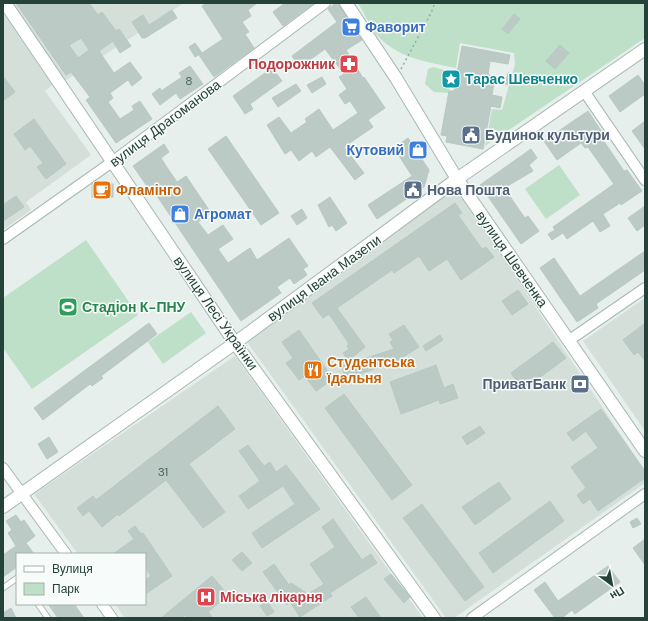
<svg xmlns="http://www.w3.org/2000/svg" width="648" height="621" viewBox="0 0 648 621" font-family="'DM Sans',sans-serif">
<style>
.built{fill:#d4dfda}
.green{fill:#bfe0c8}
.building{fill:#bbcac4;stroke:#b8c9c2;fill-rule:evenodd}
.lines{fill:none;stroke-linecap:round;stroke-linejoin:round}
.service-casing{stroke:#a8b8b2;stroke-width:7}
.minor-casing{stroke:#a8b8b2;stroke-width:12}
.tertiary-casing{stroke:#a8b8b2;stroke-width:14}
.path{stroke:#86b3a5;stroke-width:1.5;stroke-dasharray:2 3;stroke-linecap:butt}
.service{stroke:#fff;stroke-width:5}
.minor{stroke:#fff;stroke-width:10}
.tertiary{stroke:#fff;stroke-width:12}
.labels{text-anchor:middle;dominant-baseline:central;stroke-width:3;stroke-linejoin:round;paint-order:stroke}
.number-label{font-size:12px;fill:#4a645c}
.shop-label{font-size:14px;font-weight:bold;fill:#366cbe;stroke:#f7fbf9;text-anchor:start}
.health-label{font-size:14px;font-weight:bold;fill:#be3a42;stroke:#f7fbf9;text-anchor:end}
.culture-label{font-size:14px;font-weight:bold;fill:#0d838f;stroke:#f7fbf9;text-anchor:start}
.street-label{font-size:14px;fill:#24423a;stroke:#f7fbf9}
.service-label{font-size:14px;font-weight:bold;fill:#4e5e75;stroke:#f7fbf9;text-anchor:start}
.food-label{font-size:14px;font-weight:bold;fill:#c56008;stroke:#f7fbf9;text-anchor:start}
.leisure-label{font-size:14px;font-weight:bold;fill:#27864d;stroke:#f7fbf9;text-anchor:start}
</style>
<rect width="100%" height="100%" fill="#e6efeb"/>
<!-- built -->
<g class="built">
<path d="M9,3H184L63,82Z"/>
<path d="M3,13L52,85L45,91L91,155L26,202L31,210L3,230Z"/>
<path d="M456,188L645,471V483L454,618H446L247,342Z"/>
<path d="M645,298V431L583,341Z"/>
<path d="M235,356L423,618H125L115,604H145V554H78L34,494Z"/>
</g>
<!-- green -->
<g class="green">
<path d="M358,3H645V38L485,146L492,109L502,110L515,64L514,53L460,43L456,68C427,62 397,58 377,35C370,26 364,13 358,3Z"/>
<path d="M433,67L452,72L449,93L434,92L425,84L428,69Z"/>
<path d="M559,165L580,195L546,219L525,189Z"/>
<path d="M86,240L138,315L32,389L3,348V298Z"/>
<path d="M191,312L206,333L163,364L148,342Z"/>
</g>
<!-- building -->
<g class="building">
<path d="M16,3H89L98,15L102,12L116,31L119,29L131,46L120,53L113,41L99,51L114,73L130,62L142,78L132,86L128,80L110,93L113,98L108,102L120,119L134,110L132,106L140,101L152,119L116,143L86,100L90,97L71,72L66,75ZM81,38L89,50L78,58L69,45Z"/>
<path d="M207,3H257L248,10L251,16L242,22L249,32L245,34L254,48L214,77L199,55L223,39L202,6Z"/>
<path d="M285,3H314L283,26L273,12Z"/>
<path d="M336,3H338L362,40L346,50L363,78L364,77L385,108L368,120L373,127L344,147L364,173L355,180L330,147L316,157L312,151L299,161L291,150L285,154L267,125L279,117L291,133L307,122L305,119L319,109L333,130L358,113L350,101L345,104L339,95L347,89L339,77L344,74L325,49L300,67L292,56L337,22L328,9Z"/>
<path d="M172,10L177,18L145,38H142L132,22L143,15L149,25Z"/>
<path d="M514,14L520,19L508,34L502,29Z"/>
<path d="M195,43L202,53L195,57L189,47Z"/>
<path d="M560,45L569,53L555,69L546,61Z"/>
<path d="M462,46L510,55L508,64L490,61L488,75L495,76L492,95L502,97L500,108L491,106L483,149L446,142L447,136L441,135L449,91H454Z"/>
<path d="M190,66L203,84L180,99L176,93L160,105L152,94L160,88L161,91L182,77L179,73Z"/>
<path d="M272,68L282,81L250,104L253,109L245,114L233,96Z"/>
<path d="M508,73L517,75L515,86L505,84Z"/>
<path d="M638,75L645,85V94L620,112L609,96Z"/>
<path d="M3,76L15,92L3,101Z"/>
<path d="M322,77L326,84L312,93L307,85Z"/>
<path d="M296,84L301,91L278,107L272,98Z"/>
<path d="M588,111L604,135L601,137L624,171L627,170L642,191L621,205L620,203L603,214L610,226L600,232L593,221L567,239L563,233L552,240L548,234L555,230L553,227L614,184L588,147L585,148L581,143L557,160L544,141Z"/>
<path d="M34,119L66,164L46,179L37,167L43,163L30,146L25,150L14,134Z"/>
<path d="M645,121V149L632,131Z"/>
<path d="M226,136L279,213L261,225L208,149Z"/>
<path d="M408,138L429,170L424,187L377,219L368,205L412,176L394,148Z"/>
<path d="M164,144L169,152L161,158L166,166L177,182L186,176L211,213L198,222L208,235L223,225L233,239L218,249L228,263L250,248L257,260L289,238L308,266L303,269L307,275L294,284L290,278L277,287L281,293L241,321L151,187L149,189L133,166Z"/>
<path d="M531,149L537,158L529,165L533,171L504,188L525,218L528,216L539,231L521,244L480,185Z"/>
<rect x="92" y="184" width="21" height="13"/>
<path d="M16,196L24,207L3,221V205Z"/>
<path d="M330,197L347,223L336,231L332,225L329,227L318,205Z"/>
<path d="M455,203L462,213L458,215L482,249L486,247L494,257L461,280L447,259L429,271L419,256L394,273L392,270L337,308L365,347L348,361L343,353L349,349L347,346L349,344L329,314L323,318L312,303Z"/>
<path d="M645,206V225L637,231L628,218Z"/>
<path d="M302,209L307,218L297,225L291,216Z"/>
<path d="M645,251V270L596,304L598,308L577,322L540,268L554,258L580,296Z"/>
<path d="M518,290L528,304L512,315L502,301Z"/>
<path d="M149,323L157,334L101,376L103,378L92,386L90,384L43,420L34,408Z"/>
<path d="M645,323V361L638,352L634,355L623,340Z"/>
<path d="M404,325L419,347L395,362L345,379L342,366L394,349L390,342L393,340L389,334Z"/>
<path d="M299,330L333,379L316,391L305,376L299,380L286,363L293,358L282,342Z"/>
<path d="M440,335L443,340L426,351L423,346Z"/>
<path d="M553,342L566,358L523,390L511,373Z"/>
<path d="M436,365L444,388L453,384L458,398L440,404L439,400L401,414L390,382Z"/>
<path d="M344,394L412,485L392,500L325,408Z"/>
<path d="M218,406L235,429L189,464L225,512L217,518L203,528L166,480L119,516L118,514L102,527L89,511L83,516L77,508L93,496L96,500Z"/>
<path d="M601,409L645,471V478L598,511L590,499L583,504L577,495L586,488L571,467L598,448L586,431L573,441L567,433Z"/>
<path d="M480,426L485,433L467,445L462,437Z"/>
<path d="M49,437L58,452L47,459L38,444Z"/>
<path d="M248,445L264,466L270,462L276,472L286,465L320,509L262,548L252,533L295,504L283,486L248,509L239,496L260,481L239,451Z"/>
<path d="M499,482L511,499L475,525L462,507Z"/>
<path d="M550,501L564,521L493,573L479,553Z"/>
<path d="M422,504L484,587L465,601L403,518Z"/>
<path d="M16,515L21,522L24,520L35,536L26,543L34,554H17V567L3,577V555L16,546L8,533L12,530L6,521Z"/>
<path d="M637,518L641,524L633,528L630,522Z"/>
<path d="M333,519L362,560L371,554L377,563L330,593L332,596L300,617L290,602L287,605L263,572L274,564L289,585L291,583L308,594L324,584L310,564L335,547L322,527Z"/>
<path d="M135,526L141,534L143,533L172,576L147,593L145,590V580L151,576L145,567V554H113L134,539L128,531Z"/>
<path d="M645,539V565L633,548Z"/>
<path d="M242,552L252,563L242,571L232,560Z"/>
<path d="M608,566L620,582L575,614L572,610L562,618H555L534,590L545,582L558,601Z"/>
<path d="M391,574L410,597L404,603L384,579Z"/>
<path d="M212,576L228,595L208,612L213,618H187L185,615L181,618H161Z"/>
<path d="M366,597L381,618H359L351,607Z"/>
<path d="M267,601L274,612L267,616L260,606Z"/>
<path d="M48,604H74L84,618H58Z"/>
<path d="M11,608L16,618H3V613Z"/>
</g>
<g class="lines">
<defs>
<g id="service">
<path d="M3,588L17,578"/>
<path d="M38,604L48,618"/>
</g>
<g id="minor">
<path d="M584,91L645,180"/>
<path d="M3,239L112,162L325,3"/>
<path d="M568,341L645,288"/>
<path d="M3,468L66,554"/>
<path d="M102,604L112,618"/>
<path d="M472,618L645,494"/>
</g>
<g id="tertiary">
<path d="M5,3L235,343L434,618"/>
<path d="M346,3L396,78L457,179L645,451"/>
<path d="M3,507L235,343L457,179L645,49"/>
</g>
</defs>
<!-- service casing -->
<use href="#service" class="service-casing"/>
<!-- minor casing -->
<use href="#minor" class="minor-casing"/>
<!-- tertiary casing -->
<use href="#tertiary" class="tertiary-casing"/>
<!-- path -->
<g class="path">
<path d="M477,3H479"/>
<path d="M401,69L431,13L435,3"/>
</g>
<!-- service -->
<use href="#service" class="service"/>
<!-- minor -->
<use href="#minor" class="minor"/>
<!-- tertiary -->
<use href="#tertiary" class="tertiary"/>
</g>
<!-- icons -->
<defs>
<symbol id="supermarket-square" viewBox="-11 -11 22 22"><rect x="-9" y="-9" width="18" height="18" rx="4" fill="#3f7fe0" stroke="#f7fbf9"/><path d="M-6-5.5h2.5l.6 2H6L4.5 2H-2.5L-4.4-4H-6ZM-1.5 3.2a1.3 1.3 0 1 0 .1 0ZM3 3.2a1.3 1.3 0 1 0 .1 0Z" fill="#fff"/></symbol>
<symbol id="pharmacy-square" viewBox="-11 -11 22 22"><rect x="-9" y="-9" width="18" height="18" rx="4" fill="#e0444e" stroke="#f7fbf9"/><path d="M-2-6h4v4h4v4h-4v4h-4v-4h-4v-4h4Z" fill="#fff"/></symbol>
<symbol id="sight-square" viewBox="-11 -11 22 22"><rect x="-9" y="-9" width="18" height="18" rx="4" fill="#0f9aa8" stroke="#f7fbf9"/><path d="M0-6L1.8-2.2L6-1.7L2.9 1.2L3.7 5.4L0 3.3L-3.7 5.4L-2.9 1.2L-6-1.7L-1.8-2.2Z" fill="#fff"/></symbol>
<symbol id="civic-square" viewBox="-11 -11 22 22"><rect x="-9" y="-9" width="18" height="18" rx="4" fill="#5c6f8a" stroke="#f7fbf9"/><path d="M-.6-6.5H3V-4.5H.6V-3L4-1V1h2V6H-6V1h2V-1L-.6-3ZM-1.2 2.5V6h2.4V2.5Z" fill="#fff"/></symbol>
<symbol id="shop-square" viewBox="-11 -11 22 22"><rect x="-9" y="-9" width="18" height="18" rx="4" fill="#3f7fe0" stroke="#f7fbf9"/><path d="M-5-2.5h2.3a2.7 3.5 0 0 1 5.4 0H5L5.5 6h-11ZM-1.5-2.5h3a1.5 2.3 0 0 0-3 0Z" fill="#fff"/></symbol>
<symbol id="cafe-square" viewBox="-11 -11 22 22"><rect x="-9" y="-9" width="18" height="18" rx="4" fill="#e8710a" stroke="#f7fbf9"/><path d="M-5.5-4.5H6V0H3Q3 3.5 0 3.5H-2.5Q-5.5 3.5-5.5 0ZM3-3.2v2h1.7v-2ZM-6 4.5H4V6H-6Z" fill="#fff"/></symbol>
<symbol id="stadium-square" viewBox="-11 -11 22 22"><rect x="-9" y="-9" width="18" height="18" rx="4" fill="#2e9e5b" stroke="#f7fbf9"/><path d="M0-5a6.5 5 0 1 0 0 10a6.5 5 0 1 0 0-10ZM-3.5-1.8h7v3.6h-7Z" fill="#fff"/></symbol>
<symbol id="restaurant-square" viewBox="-11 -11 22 22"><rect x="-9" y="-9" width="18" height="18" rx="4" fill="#e8710a" stroke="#f7fbf9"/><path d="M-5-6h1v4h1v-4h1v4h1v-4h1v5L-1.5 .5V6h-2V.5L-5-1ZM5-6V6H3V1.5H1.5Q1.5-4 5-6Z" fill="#fff"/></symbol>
<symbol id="bank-square" viewBox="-11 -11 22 22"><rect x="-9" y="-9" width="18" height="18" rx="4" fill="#5c6f8a" stroke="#f7fbf9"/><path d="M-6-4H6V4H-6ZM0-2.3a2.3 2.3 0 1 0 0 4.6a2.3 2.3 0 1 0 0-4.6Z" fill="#fff"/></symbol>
<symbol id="hospital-square" viewBox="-11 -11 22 22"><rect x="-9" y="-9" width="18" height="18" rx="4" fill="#e0444e" stroke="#f7fbf9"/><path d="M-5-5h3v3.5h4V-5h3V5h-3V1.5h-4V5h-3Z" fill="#fff"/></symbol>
</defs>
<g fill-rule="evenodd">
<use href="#supermarket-square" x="340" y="16" width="22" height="22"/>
<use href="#pharmacy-square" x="338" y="53" width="22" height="22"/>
<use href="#sight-square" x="440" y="68" width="22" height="22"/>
<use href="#civic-square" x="460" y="124" width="22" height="22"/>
<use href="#shop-square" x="407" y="139" width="22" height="22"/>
<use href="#cafe-square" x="91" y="179" width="22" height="22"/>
<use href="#civic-square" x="402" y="179" width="22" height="22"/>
<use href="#shop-square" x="169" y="203" width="22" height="22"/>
<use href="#stadium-square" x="57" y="296" width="22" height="22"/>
<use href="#restaurant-square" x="302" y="359" width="22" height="22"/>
<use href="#bank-square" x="569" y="373" width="22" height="22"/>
<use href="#hospital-square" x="195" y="586" width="22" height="22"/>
</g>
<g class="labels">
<!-- number labels -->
<g class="number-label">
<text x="189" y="81">8</text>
<text x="163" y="472">31</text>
</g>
<!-- shop labels -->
<g class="shop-label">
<text x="365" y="27">Фаворит</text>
<text x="404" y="150" text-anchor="end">Кутовий</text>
<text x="194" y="214">Агромат</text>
</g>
<!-- health labels -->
<g class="health-label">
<text x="335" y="64">Подорожник</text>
<text x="220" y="597" text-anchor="start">Міська лікарня</text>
</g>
<!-- culture labels -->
<g class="culture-label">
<text x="465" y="79">Тарас Шевченко</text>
</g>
<!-- street labels -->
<g class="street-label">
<text transform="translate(165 123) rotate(-37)">вулиця Драгоманова</text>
<text transform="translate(512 259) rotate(55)">вулиця Шевченка</text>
<text transform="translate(324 278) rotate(-36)">вулиця Івана Мазепи</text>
<text transform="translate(216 313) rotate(55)">вулиця Лесі Українки</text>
</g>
<!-- service labels -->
<g class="service-label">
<text x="485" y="135">Будинок культури</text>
<text x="427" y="190">Нова Пошта</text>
<text x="566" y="384" text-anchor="end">ПриватБанк</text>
</g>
<!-- food labels -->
<g class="food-label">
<text x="116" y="190">Фламінго</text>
<text x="327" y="362">Студентська<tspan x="327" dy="16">їдальня</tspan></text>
</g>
<!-- leisure labels -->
<g class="leisure-label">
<text x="82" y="307">Стадіон К-ПНУ</text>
</g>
</g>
<!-- border -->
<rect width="648" height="621" fill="none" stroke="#24423a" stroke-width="8"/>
<!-- legend -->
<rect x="16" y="553" width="130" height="52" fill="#f7fbf9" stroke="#a3b1ad"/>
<rect x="24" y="566" width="20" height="6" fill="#ffffff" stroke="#a3b1ad"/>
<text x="52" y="573" font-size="12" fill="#24423a">Вулиця</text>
<rect x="24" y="583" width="20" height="12" fill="#bfe0c8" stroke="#a3b1ad"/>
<text x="52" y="593" font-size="12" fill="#24423a">Парк</text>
<!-- north arrow -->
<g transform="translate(612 585) rotate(148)" stroke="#f7fbf9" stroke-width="3" paint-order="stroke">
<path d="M0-3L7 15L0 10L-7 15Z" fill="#24423a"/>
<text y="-6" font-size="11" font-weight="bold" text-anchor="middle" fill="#24423a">Пн</text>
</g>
</svg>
